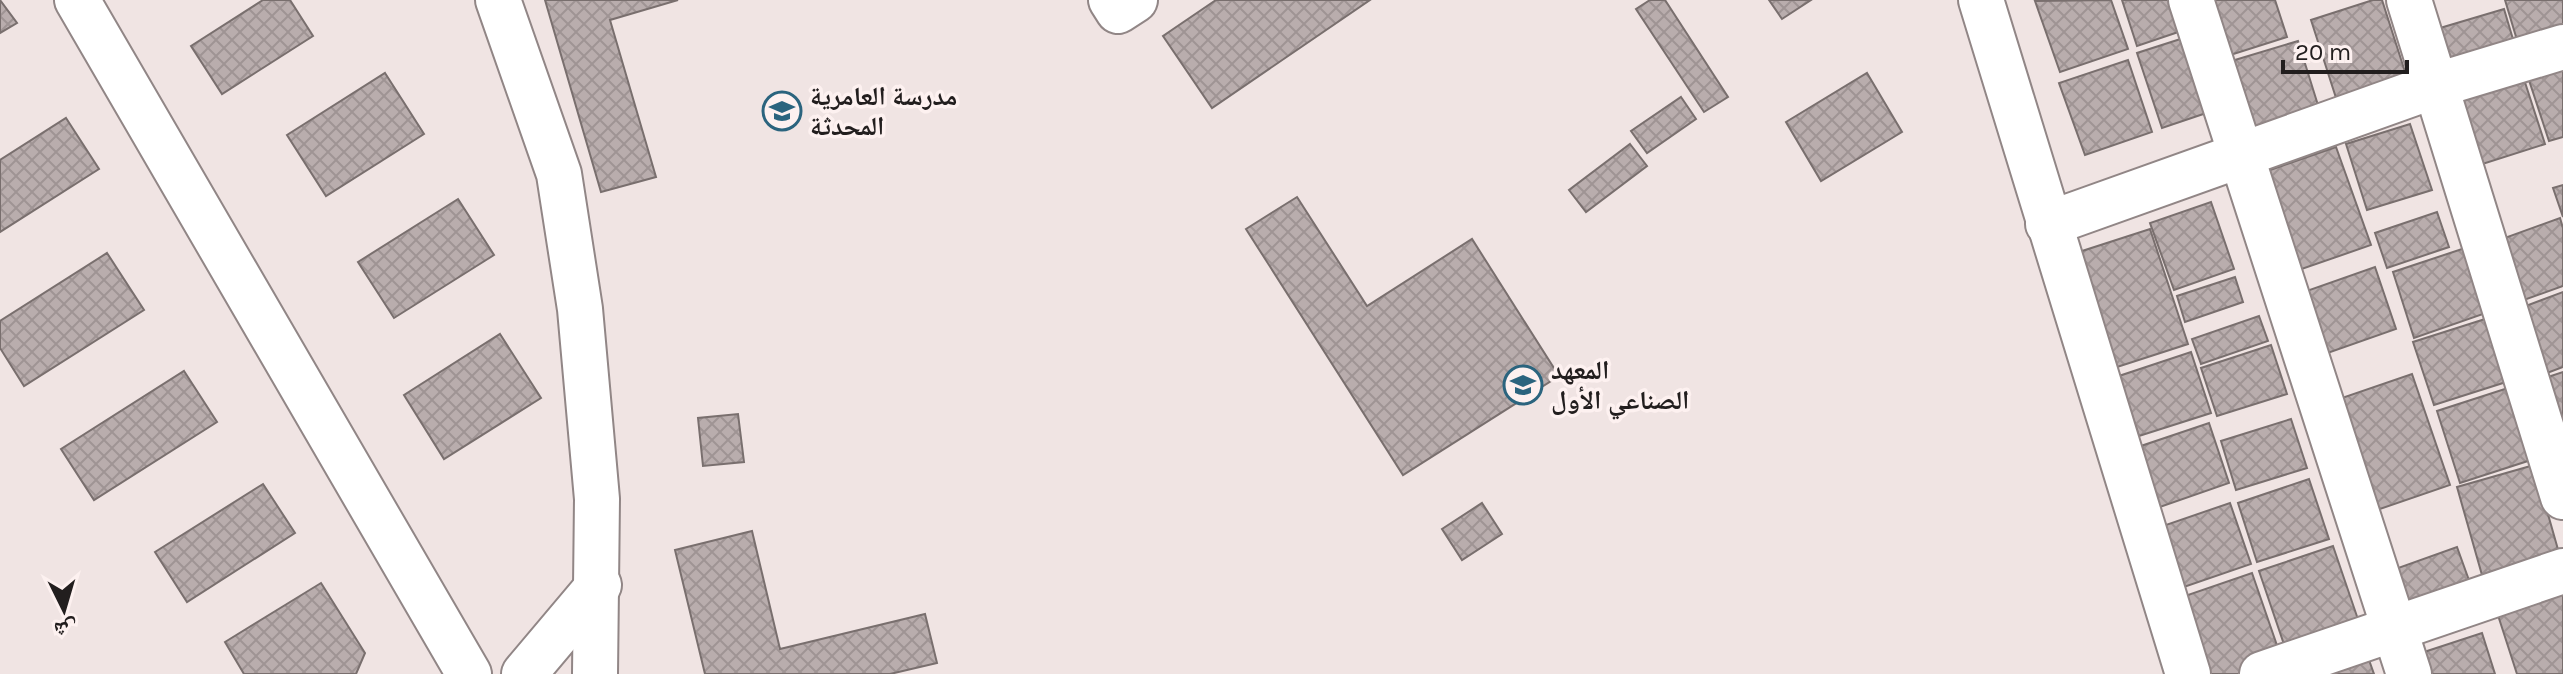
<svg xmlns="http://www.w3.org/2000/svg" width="2563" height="674" viewBox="0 0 2563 674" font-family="Karla,'Noto Naskh Arabic',sans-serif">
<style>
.building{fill:url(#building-cross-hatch);stroke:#796f6e;stroke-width:2}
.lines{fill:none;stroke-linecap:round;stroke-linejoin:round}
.minor-casing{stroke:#918686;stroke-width:48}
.minor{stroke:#fff;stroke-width:44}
.labels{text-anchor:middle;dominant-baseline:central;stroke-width:7;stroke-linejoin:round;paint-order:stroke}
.poi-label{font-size:26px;font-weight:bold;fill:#221e1e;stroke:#fdf1f0;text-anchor:start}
</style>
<defs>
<pattern id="building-cross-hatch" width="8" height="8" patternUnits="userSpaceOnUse" patternTransform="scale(2)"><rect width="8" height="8" fill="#b9adad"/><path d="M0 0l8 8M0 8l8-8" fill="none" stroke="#9f9494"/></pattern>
</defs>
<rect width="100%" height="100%" fill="#f0e4e3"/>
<!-- building -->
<g class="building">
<path d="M0,0L17,23L0,33Z"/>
<path d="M263,0H290L313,36L222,94L191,46Z"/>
<path d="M545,0H678L610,20L656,177L601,192Z"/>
<path d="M1216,0H1370L1212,108L1163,36Z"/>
<path d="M1650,0H1665L1728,97L1704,112L1636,9Z"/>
<path d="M1769,0H1811L1782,19Z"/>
<path d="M2111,0L2128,49L2060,72L2035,1Z"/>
<path d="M2122,0H2188L2196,26L2137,46Z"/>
<path d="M2206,0H2275L2287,37L2224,57Z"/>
<path d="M2373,0H2382L2407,78L2337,101L2311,20Z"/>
<path d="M2505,0H2563V37L2520,50Z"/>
<path d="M2504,9L2515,46L2441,68L2430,31Z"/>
<path d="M2196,34L2221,108L2162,128L2137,53Z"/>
<path d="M2298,41L2322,118L2248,140L2225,63Z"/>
<path d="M2563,53V137L2549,141L2524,65Z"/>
<path d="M2128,60L2152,132L2085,155L2059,83Z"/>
<path d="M2520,67L2545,144L2473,167L2449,90Z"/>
<path d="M385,73L424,134L326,196L287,135Z"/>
<path d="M1867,73L1902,132L1821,181L1786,122Z"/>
<path d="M1681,97L1696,119L1647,153L1631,131Z"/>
<path d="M66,118L99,169L0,232V160Z"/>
<path d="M2410,124L2432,190L2367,210L2346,144Z"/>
<path d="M1630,144L1647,166L1586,212L1569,190Z"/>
<path d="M2336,147L2371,245L2290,273L2256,175Z"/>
<path d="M2563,185V217L2553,188Z"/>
<path d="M1297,197L1367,306L1472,239L1559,376L1403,475L1246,229Z"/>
<path d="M458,199L494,255L394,318L358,262Z"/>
<path d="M2211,202L2234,269L2174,290L2150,223Z"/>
<path d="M2437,212L2449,247L2387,268L2375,233Z"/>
<path d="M2560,218L2563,228V286L2521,301L2499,240Z"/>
<path d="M2150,229L2188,344L2114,368L2076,253Z"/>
<path d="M2465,248L2486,313L2414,338L2393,272Z"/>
<path d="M107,253L144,310L24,386L0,348V321Z"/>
<path d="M2375,267L2396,329L2319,356L2298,294Z"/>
<path d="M2235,277L2243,302L2185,322L2177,296Z"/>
<path d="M2563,292V367L2539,376L2515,310Z"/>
<path d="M2259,316L2268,341L2201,364L2192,339Z"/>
<path d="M2485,319L2506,382L2434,405L2413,342Z"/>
<path d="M500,334L541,398L444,459L404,395Z"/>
<path d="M2271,345L2287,394L2217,416L2201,368Z"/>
<path d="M2191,352L2211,413L2139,436L2119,376Z"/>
<path d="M184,371L217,422L94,500L61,449Z"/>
<path d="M2563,372V440L2539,380Z"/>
<path d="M2412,374L2450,485L2371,512L2333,401Z"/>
<path d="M2511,387L2534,459L2460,483L2437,411Z"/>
<path d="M738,414L744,462L703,466L698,418Z"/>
<path d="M2291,419L2307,468L2236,490L2221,441Z"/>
<path d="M2209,423L2229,483L2157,508L2138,447Z"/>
<path d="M2534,465L2559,553L2482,575L2457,487Z"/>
<path d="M2309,479L2329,539L2257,562L2238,503Z"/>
<path d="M263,484L295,533L187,602L155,552Z"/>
<path d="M1482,503L1502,534L1462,560L1442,529Z"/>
<path d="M2230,503L2251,564L2178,589L2157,528Z"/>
<path d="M752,531L780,649L925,614L937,663L890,674H705L675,550Z"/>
<path d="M2333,546L2363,634L2289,659L2259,571Z"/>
<path d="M2457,547L2475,597L2401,622L2384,573Z"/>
<path d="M2252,573L2282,660L2242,674H2205L2179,598Z"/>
<path d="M2563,580V674H2517L2494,603Z"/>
<path d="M321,583L365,653L356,674H244L225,642Z"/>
<path d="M2482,633L2495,674H2415L2409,657Z"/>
<path d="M2364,646L2374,674H2297Z"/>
</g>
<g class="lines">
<defs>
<g id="minor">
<path d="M77,0L469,674"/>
<path d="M498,0L559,174L580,309L597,499L595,674"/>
<path d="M1111,0L1118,11L1135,0"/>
<path d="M1981,0L2188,674"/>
<path d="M2191,0L2409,674"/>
<path d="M2409,0L2563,497"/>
<path d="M2048,224L2437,85L2563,47"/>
<path d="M524,674L599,585"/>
<path d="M2262,674L2563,571"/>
</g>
</defs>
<!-- minor casing -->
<use href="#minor" class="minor-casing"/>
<!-- minor -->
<use href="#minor" class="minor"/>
</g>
<!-- icons -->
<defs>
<symbol id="school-ring" viewBox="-11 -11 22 22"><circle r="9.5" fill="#fdf1f0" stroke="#2b647e" stroke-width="1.5"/><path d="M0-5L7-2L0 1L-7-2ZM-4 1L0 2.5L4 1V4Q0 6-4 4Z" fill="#2b647e"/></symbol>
<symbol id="university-ring" viewBox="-11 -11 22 22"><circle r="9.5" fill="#fdf1f0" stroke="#2b647e" stroke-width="1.5"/><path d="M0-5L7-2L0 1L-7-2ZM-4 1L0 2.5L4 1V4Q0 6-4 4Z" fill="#2b647e"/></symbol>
</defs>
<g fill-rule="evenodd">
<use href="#school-ring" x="760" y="89" width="44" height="44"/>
<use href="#university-ring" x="1501" y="363" width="44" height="44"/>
</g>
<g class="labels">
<!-- poi labels -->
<g class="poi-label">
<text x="810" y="96">مدرسة العامرية<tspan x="810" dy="30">المحدثة</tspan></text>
<text x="1551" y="370">المعهد<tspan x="1551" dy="30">الصناعي الأول</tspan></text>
</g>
</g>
<!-- north arrow -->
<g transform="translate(64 610) rotate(175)" stroke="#fdf1f0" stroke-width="6" paint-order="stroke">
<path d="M0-6L14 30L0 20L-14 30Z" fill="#221e1e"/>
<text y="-12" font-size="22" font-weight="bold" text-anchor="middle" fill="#221e1e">ش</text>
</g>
<!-- scale -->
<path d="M2283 60v12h124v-12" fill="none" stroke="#221e1e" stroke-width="4"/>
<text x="2295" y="60" font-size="24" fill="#221e1e" stroke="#fdf1f0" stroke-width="6" paint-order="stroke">20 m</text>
</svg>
